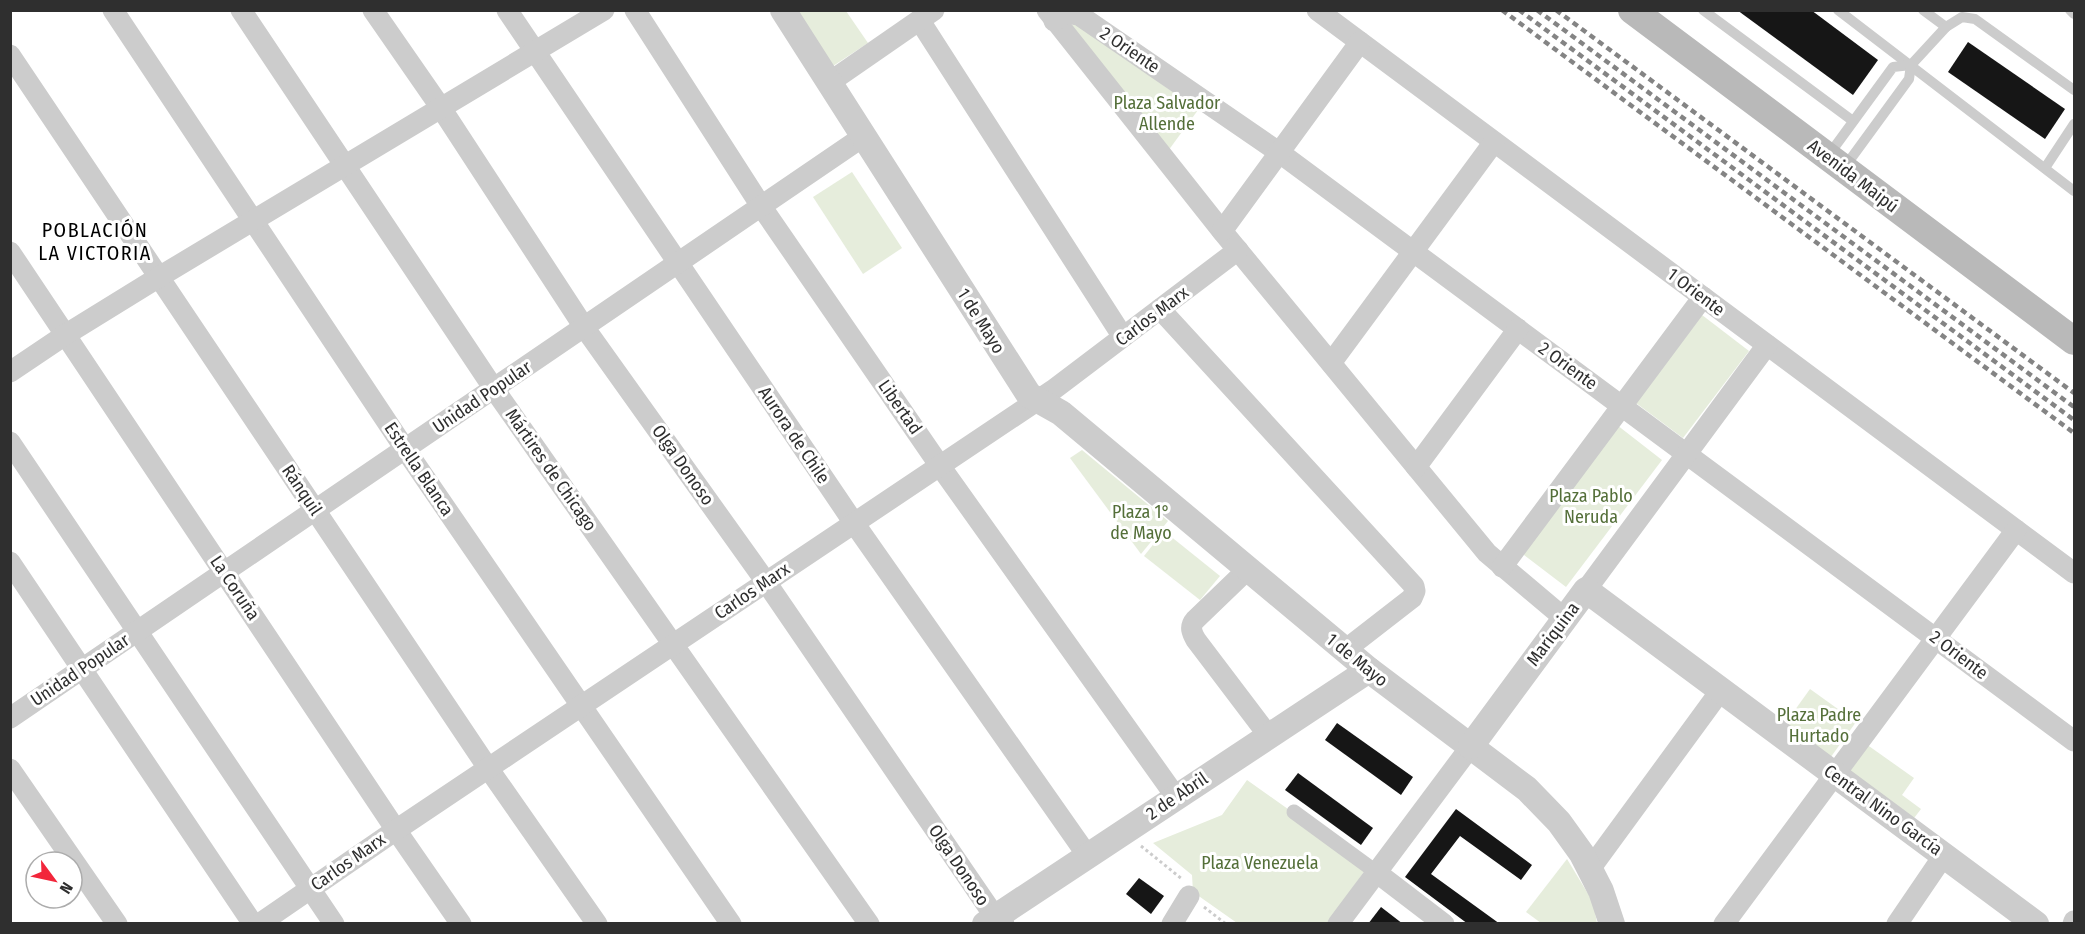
<svg xmlns="http://www.w3.org/2000/svg" width="2085" height="934" viewBox="0 0 2085 934" font-family="'Fira Sans Condensed',sans-serif">
<style>
.green{fill:#e6eddc}
.building{fill:#161616}
.lines{fill:none;stroke-linecap:round;stroke-linejoin:round}
.path{stroke:#ccc;stroke-width:3;stroke-dasharray:3 3;stroke-linecap:butt}
.service{stroke:#ccc;stroke-width:10}
.pedestrian{stroke:#ccc;stroke-width:15}
.minor{stroke:#ccc;stroke-width:21}
.tertiary{stroke:#ccc;stroke-width:26}
.secondary{stroke:#b9b9b9;stroke-width:28}
.rail{stroke:#848484;stroke-width:4.5;stroke-dasharray:6 4.5;stroke-linecap:butt}
.labels{text-anchor:middle;dominant-baseline:central;stroke-width:6;stroke-linejoin:round;paint-order:stroke}
.street-label{font-size:18px;fill:#2f2f2f;stroke:#fff}
.park-label{font-size:18px;fill:#546f39;stroke:#fff}
.neighbourhood-label{font-size:20px;letter-spacing:1.5px;fill:#000;stroke:#fff}
</style>
<rect width="100%" height="100%" fill="#fff"/>
<!-- green -->
<g class="green">
<path d="M796,11H846L868,43L833,66Z"/>
<path d="M1075,22L1198,110L1168,151L1070,27Z"/>
<path d="M852,172L902,248L863,274L813,197Z"/>
<path d="M1702,315L1749,351L1683,438L1636,403Z"/>
<path d="M1617,425L1662,460L1566,587L1520,552Z"/>
<path d="M1082,450L1168,521L1141,554L1070,458Z"/>
<path d="M1164,531L1220,576L1200,600L1144,556Z"/>
<path d="M1810,689L1856,722L1828,761L1782,728Z"/>
<path d="M1866,744L1914,778L1902,795L1921,809L1911,822L1844,774Z"/>
<path d="M1247,780L1368,866L1328,923H1237L1193,892L1192,875L1153,843L1222,815Z"/>
<path d="M1567,859L1593,902L1597,923H1541L1526,912Z"/>
</g>
<!-- building -->
<g class="building">
<path d="M1737,10H1811L1878,60L1853,95Z"/>
<path d="M1968,42L2065,109L2045,139L1948,72Z"/>
<path d="M1337,723L1413,777L1401,795L1325,740Z"/>
<path d="M1298,773L1373,828L1361,845L1285,790Z"/>
<path d="M1456,809L1532,865L1521,880L1460,836L1431,874L1500,924H1468L1405,877Z"/>
<path d="M1139,878L1164,896L1151,914L1126,894Z"/>
<path d="M1381,907L1403,924H1368Z"/>
</g>
<g class="lines">
<!-- path -->
<g class="path">
<path d="M1141,846L1182,879"/>
<path d="M1204,907L1226,924"/>
</g>
<!-- service -->
<g class="service">
<path d="M1703,10L1853,121"/>
<path d="M1838,10L2074,191"/>
<path d="M1923,10L1946,27L1962,17L1975,19L2074,90"/>
<path d="M2070,10L2074,14"/>
<path d="M1828,156L1893,67L1911,65"/>
<path d="M1844,168L1909,79L1911,65L1946,27"/>
<path d="M2045,168L2074,124"/>
</g>
<!-- pedestrian -->
<path class="pedestrian" d="M1294,812L1376,872"/>
<!-- minor -->
<g class="minor">
<path d="M113,10L405,449L731,924"/>
<path d="M241,10L494,389L869,924"/>
<path d="M373,10L441,108L584,327L766,582L995,917L1004,924"/>
<path d="M507,10L854,523L1087,855"/>
<path d="M635,10L761,206L940,466L1176,797"/>
<path d="M1047,10L1222,231L1487,553L1564,618"/>
<path d="M1317,10L2074,573"/>
<path d="M920,21L1123,337"/>
<path d="M1054,21L1065,13L1079,15L1280,153L2074,741"/>
<path d="M10,55L488,768L597,924"/>
<path d="M830,82L934,10"/>
<path d="M1222,231L1360,42"/>
<path d="M10,252L396,830L461,924"/>
<path d="M1160,309L1414,586L1415,591L1412,598L1345,650"/>
<path d="M1331,363L1494,142"/>
<path d="M10,372L65,335L159,277L604,10"/>
<path d="M10,442L334,924"/>
<path d="M1416,467L1518,329"/>
<path d="M10,562L253,924"/>
<path d="M1502,567L1703,297"/>
<path d="M1248,569L1195,620C1189,627 1192,633 1196,640L1268,735"/>
<path d="M1586,590L1767,345"/>
<path d="M10,718L864,136"/>
<path d="M10,769L117,924"/>
<path d="M1590,869L1721,690"/>
<path d="M1376,872L1444,924"/>
<path d="M259,924L396,830L1053,390L1238,250"/>
<path d="M1172,924L1189,896"/>
<path d="M1338,924L1471,746"/>
<path d="M1724,924L2016,530"/>
<path d="M1897,924L1944,855"/>
<path d="M2073,924L2074,921"/>
</g>
<!-- tertiary -->
<g class="tertiary">
<path d="M783,10L1029,395L1061,413L1369,670L1527,789L1559,822L1582,854L1601,891L1612,924"/>
<path d="M1471,746L1586,590L2036,924"/>
<path d="M985,924L1369,670"/>
</g>
<!-- secondary -->
<path class="secondary" d="M1632,10L2074,341"/>
<!-- rail -->
<g class="rail">
<path d="M1502,10L2074,433"/>
<path d="M1519,10L2074,420"/>
<path d="M1537,10L2074,407"/>
<path d="M1556,10L2074,393"/>
</g>
</g>
<g class="labels">
<!-- street labels -->
<g class="street-label">
<text transform="translate(1130 50) rotate(34)">2 Oriente</text>
<text transform="translate(1853 176) rotate(37)">Avenida Maipú</text>
<text transform="translate(1696 292) rotate(37)">1 Oriente</text>
<text transform="translate(1152 316) rotate(-37)">Carlos Marx</text>
<text transform="translate(981 321) rotate(58)">1 de Mayo</text>
<text transform="translate(1568 366) rotate(36)">2 Oriente</text>
<text transform="translate(482 397) rotate(-34)">Unidad Popular</text>
<text transform="translate(900 407) rotate(55)">Libertad</text>
<text transform="translate(794 435) rotate(56)">Aurora de Chile</text>
<text transform="translate(683 465) rotate(55)">Olga Donoso</text>
<text transform="translate(419 469) rotate(56)">Estrella Blanca</text>
<text transform="translate(551 470) rotate(55)">Mártires de Chicago</text>
<text transform="translate(302 490) rotate(56)">Ránquil</text>
<text transform="translate(235 588) rotate(56)">La Coruña</text>
<text transform="translate(752 591) rotate(-34)">Carlos Marx</text>
<text transform="translate(1553 634) rotate(-53)">Mariquina</text>
<text transform="translate(1959 655) rotate(37)">2 Oriente</text>
<text transform="translate(1357 660) rotate(39)">1 de Mayo</text>
<text transform="translate(80 670) rotate(-34)">Unidad Popular</text>
<text transform="translate(1177 796) rotate(-34)">2 de Abril</text>
<text transform="translate(1883 810) rotate(36)">Central Nino García</text>
<text transform="translate(348 862) rotate(-35)">Carlos Marx</text>
<text transform="translate(959 865) rotate(56)">Olga Donoso</text>
</g>
<!-- park labels -->
<g class="park-label">
<text x="1167" y="103">Plaza Salvador<tspan x="1167" dy="21">Allende</tspan></text>
<text x="1591" y="496">Plaza Pablo<tspan x="1591" dy="21">Neruda</tspan></text>
<text x="1141" y="512">Plaza 1°<tspan x="1141" dy="21">de Mayo</tspan></text>
<text x="1819" y="715">Plaza Padre<tspan x="1819" dy="21">Hurtado</tspan></text>
<text x="1260" y="863">Plaza Venezuela</text>
</g>
<!-- neighbourhood labels -->
<g class="neighbourhood-label">
<text x="95" y="230">POBLACIÓN<tspan x="95" dy="23">LA VICTORIA</tspan></text>
</g>
</g>
<!-- border -->
<rect width="2085" height="934" fill="none" stroke="#2f2f2f" stroke-width="24"/>
<!-- north arrow -->
<g transform="translate(54 880) rotate(123)"><circle r="28" fill="#ffffff" stroke="#acacac" stroke-width="1.5"/>
<path d="M0-4.5L10 22L0 15L-10 22Z" fill="#f2263b"/>
<text y="-9" font-size="16" font-weight="bold" text-anchor="middle" fill="#2f2f2f">N</text>
</g>
</svg>
